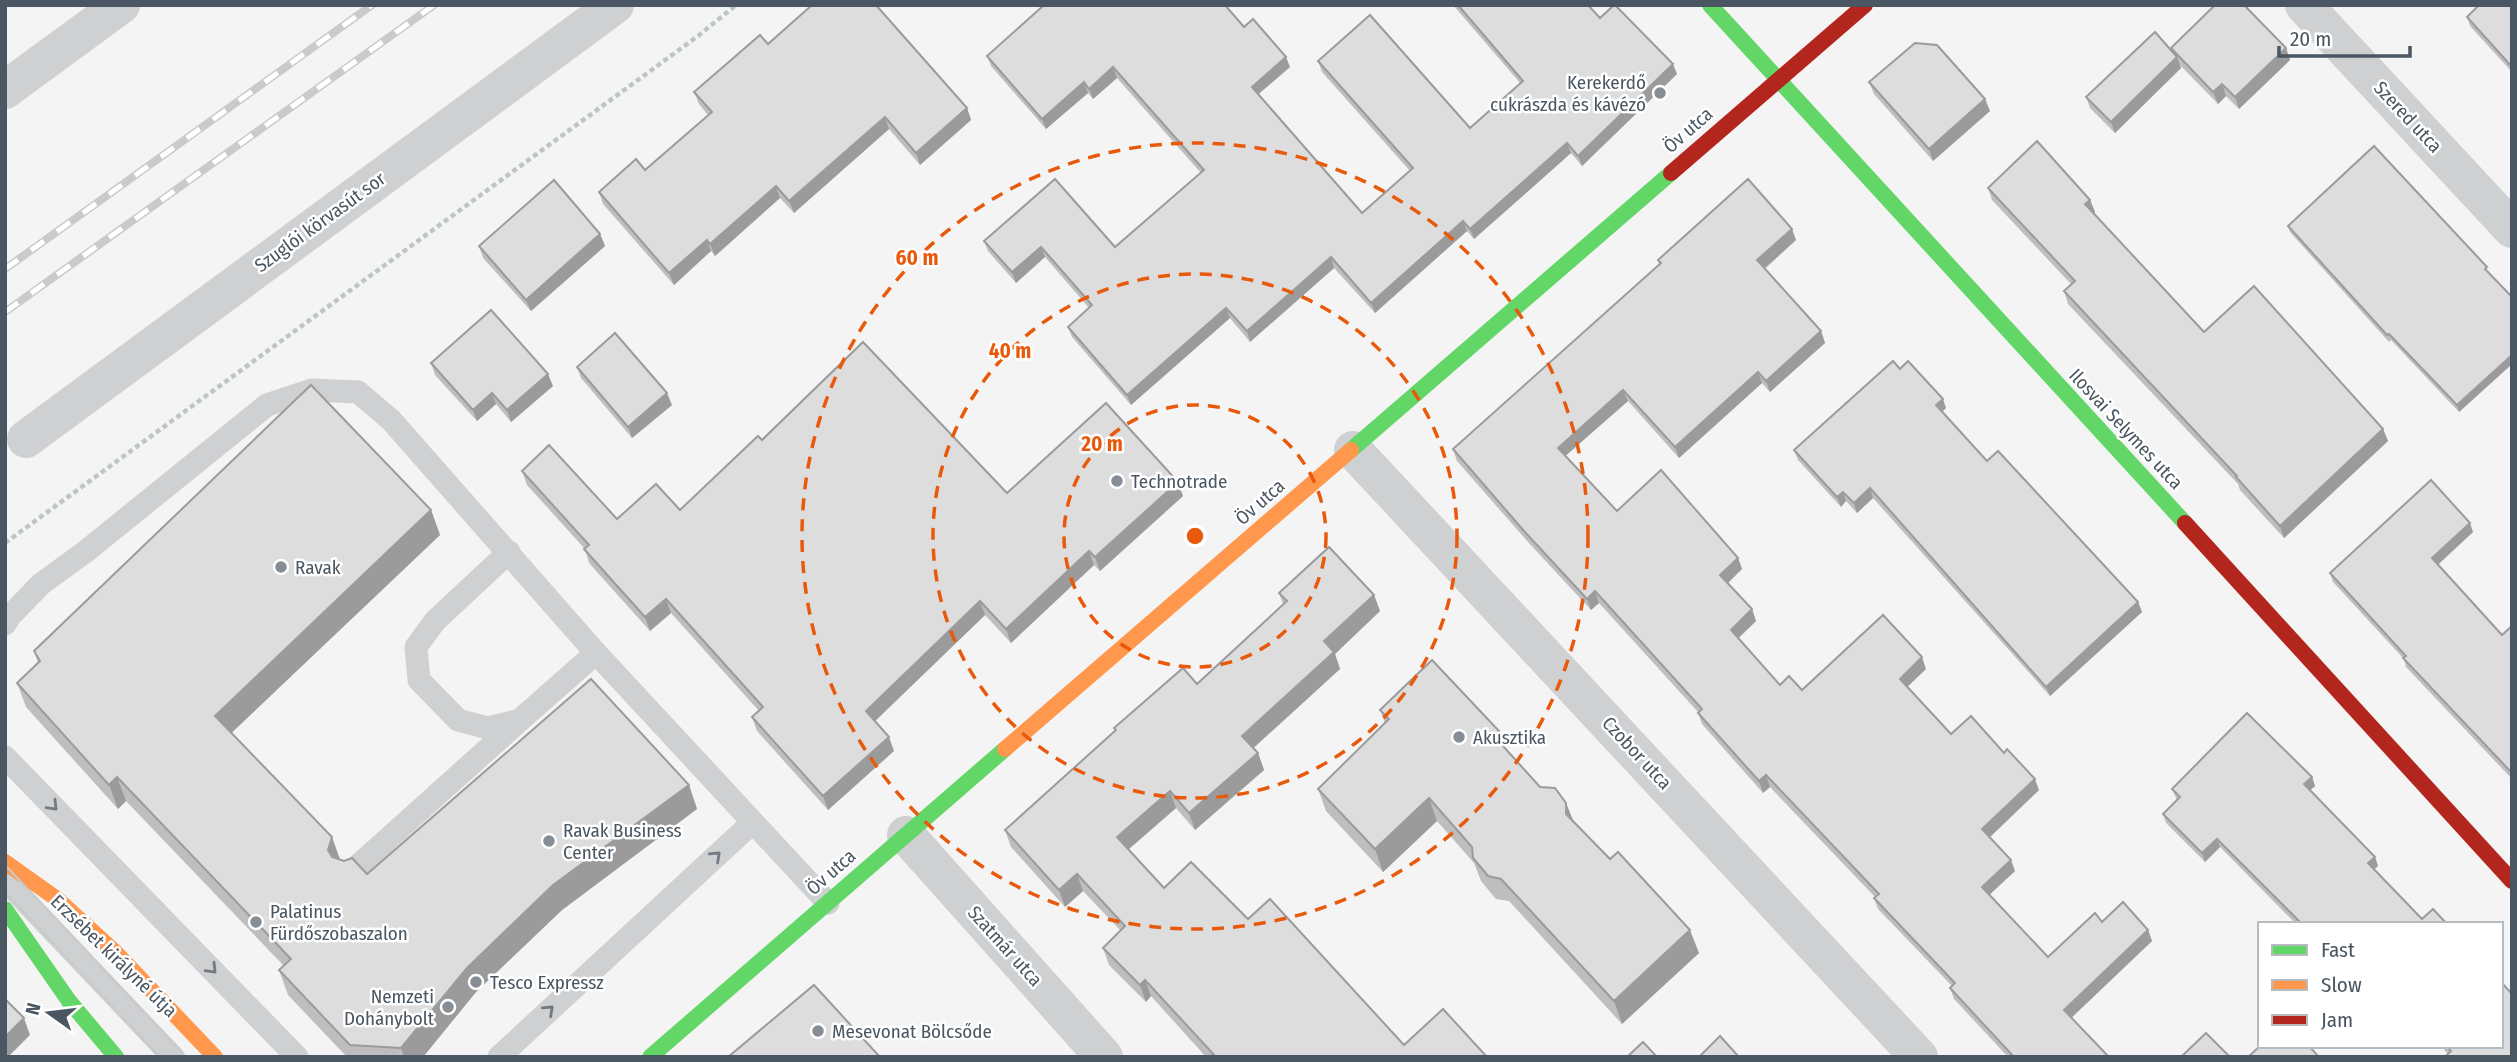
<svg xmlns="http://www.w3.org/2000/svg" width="2517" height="1062" viewBox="0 0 2517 1062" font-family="'Fira Sans Condensed',sans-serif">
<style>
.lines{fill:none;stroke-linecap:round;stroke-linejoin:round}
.path{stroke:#bcc7c4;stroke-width:4.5;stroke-dasharray:5 3.5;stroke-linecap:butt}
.lane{stroke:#ced0d2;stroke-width:23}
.street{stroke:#ced0d2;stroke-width:38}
.fast{stroke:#63d668;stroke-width:16}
.slow{stroke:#ff974d;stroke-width:16}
.jam{stroke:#b3261e;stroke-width:16}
.tram{stroke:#c9cacc;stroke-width:2}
.rail-casing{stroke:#c9cacc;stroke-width:8}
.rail{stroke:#fff;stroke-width:5;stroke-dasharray:16;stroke-linecap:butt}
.wall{fill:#bebebf}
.shaded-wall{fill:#9b9b9b}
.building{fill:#ddddde;stroke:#9b9b9b;stroke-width:2}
.oneway{stroke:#727b83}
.ring{fill:none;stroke:#e8590c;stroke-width:3.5;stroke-dasharray:12 9}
.poi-dot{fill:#868d94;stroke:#fff;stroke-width:2.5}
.labels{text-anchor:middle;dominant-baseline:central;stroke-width:5;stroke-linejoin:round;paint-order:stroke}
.poi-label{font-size:19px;fill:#4a5661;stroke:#fff;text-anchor:start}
.street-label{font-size:19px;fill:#4a5661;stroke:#fff}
.centre{fill:#e8590c;stroke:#fff;stroke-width:3.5}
.ring-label{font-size:21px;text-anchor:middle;font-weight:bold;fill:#e8590c;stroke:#fff;stroke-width:5;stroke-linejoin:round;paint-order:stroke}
</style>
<rect width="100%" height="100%" fill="#f4f4f4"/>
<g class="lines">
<!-- path -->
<path class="path" d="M5,543L698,36L736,5"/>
<!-- lane -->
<g class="lane">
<path d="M509,552L435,621L416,647L419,680L458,720L488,728L520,720L596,653"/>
<path d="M5,624L10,616L41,584L85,552L267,405L312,390L358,392L391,420L596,653L828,903"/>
<path d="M5,757L297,1057"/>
<path d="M351,872L518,722"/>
<path d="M5,880L173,1057"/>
<path d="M499,1057L752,823"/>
</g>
<!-- street -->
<g class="street">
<path d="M2304,5L2512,229"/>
<path d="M5,90L121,5"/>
<path d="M26,439L615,5"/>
<path d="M1353,450L1919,1057"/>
<path d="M906,835L1104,1057"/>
</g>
<!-- fast -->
<g class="fast">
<path d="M1710,5L2185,523"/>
<path d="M1351,450L1671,173"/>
<path d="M5,909L69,1001L116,1057"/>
<path d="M650,1057L1005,749"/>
</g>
<!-- slow -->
<g class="slow">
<path d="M1005,749L1351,450"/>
<path d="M5,862L57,899L116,953L215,1057"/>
</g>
<!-- jam -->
<g class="jam">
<path d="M1671,173L1865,5"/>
<path d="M2185,523L2512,881"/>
</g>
<!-- tram -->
<g class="tram">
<path d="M5,865L186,1057"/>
<path d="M5,892L160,1057"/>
</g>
<defs>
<g id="rail">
<path d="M5,269L372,5"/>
<path d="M5,312L434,5"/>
</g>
</defs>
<!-- rail casing -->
<use href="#rail" class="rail-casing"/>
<!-- rail -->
<use href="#rail" class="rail"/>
</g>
<!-- wall -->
<g class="wall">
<path d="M1453,5H1588L1600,18L1677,74L1582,166L1571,153L1474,239L1467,231L1375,313L1334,268L1250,342L1230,318L1131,405L1072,337L1068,327L1089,308L1045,257L1016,283L988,251L984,241L1115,247L1201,173L1117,78L1093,99L1088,93L1046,129L991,66L987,56L1244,27L1290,67L1258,94L1362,213L1410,171L1322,72L1318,61L1470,128L1521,84Z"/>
<path d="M2512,5V72L2470,26L2467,17Z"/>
<path d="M768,44L967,108L971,120L920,165L889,129L794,213L780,198L715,256L711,251L674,285L603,204L599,192L645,170L708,115L699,104L694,92Z"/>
<path d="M2171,48H2286L2290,60L2239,109L2226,96L2218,104L2180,65L2181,68L2115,133L2090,108L2086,97L2172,51Z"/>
<path d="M1869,82L1985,99L1990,111L1933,161L1874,94Z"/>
<path d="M1988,188L2090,200L2095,212L2094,213L2204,332L2383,429L2388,441L2284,538L2240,490L2238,484L2068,304L2064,291L2071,284L1992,200Z"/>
<path d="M2288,226L2489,273L2512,297V364L2459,412L2391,340L2389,342L2290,232Z"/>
<path d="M600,234L605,246L531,311L483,258L479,246Z"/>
<path d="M1796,240L1765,269L1821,331L1825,343L1770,392L1762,383L1679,458L1628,401L1565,456L1617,511L1738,558L1742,569L1727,583L1752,609L1756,621L1739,638L1780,685L1802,690L1926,669L1907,687L1951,734L2039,790L1989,837L2015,871L1990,894L2048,957L2102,922L2148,930L2152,941L2071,1018L2109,1057H2008L1954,999L1950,988L1952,986L1878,909L1874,898L1875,897L1770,787L1763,793L1702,724L1698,713V712L1599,603L1591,610L1528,542L1457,461L1453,449L1659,265L1658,260Z"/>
<path d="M431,363L553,386L511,422L496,404L477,421L435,375Z"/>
<path d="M577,367L672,405L632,438L581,378Z"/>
<path d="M1900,369L1946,408L1942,412L1987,461L2138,602L2142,612L2050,696L1873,498L1857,513L1846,501L1841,507L1798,460L1794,450Z"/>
<path d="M762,440L1007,493L1183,496L1100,571L1094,565L1011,643L985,615L875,721L894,751L828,810L757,731L752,717L759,711L671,613L650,631L589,563L585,549L527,485L522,471L617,519L680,510Z"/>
<path d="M431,510L440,535L231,733L341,860L367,874L689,785L697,809L562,910L476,992L423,1057H347L288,995L279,970L284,966L126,801L118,809L26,707L17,683L38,663L34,651Z"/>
<path d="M2473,532L2438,565L2502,635L2512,626V779L2406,667L2404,659L2333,582L2330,573Z"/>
<path d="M1279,593L1374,595L1380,611L1335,654L1340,669L1253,748L1258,753L1264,770L1195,830L1176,808L1128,850L1164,888L1248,919L1404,1045L1487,1057H1206L1151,996L1146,1002L1109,965L1103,948L1121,931L1083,891L1065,907L1011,847L1005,830L1115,731L1114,728L1197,684L1283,604Z"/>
<path d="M1380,710L1504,747L1540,787L1566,803L1573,822L1699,953L1622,1024L1509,901L1496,899L1481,881L1474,863L1437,821L1383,872L1326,811L1318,789L1385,723Z"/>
<path d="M2312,777L2315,786L2310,790L2375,857L2378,866L2374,869L2422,919L2447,924H2296L2220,847L2205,862L2166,823L2163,814L2177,800L2172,789Z"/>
<path d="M2501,982L2512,994V1057H2445L2448,1054L2441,1046H2501Z"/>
</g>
<!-- shaded-wall -->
<g class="shaded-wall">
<path d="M2286,48L2290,60L2239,109L2235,97Z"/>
<path d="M1286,57L1290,67L1255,97L1252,87Z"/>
<path d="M2177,57L2181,68L2115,133L2111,122Z"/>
<path d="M1673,64L1677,74L1582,166L1578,156Z"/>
<path d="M1113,67L1117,78L1093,99L1089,89Z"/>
<path d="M1084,82L1088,93L1046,129L1042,119Z"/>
<path d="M2222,84L2226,96L2218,104L2213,92Z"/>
<path d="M1985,99L1990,111L1933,161L1929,149Z"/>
<path d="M967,108L971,120L920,165L916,153Z"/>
<path d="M885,117L889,129L794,213L789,201Z"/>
<path d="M1567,143L1571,153L1474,239L1470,229Z"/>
<path d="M776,186L780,198L715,256L710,244Z"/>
<path d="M2090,200L2095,212L2090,217L2085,204Z"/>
<path d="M1463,221L1467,231L1375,313L1371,303Z"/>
<path d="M1792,229L1796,240L1761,271L1757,260Z"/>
<path d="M600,234L605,246L531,311L526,300Z"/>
<path d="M707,240L711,251L674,285L669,273Z"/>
<path d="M1041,247L1045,257L1016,283L1012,272Z"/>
<path d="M1331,257L1334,268L1250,342L1247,331Z"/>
<path d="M1226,308L1230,318L1131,405L1127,395Z"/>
<path d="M1821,331L1825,343L1770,392L1766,381Z"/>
<path d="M2512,355V364L2459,412L2457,405Z"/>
<path d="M1758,372L1762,383L1679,458L1675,447Z"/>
<path d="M548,374L553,386L511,422L507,410Z"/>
<path d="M1623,390L1628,401L1562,459L1558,448Z"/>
<path d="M492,393L496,404L477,421L473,410Z"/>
<path d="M667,393L672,405L632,438L628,427Z"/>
<path d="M1943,399L1946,408L1939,414L1936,405Z"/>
<path d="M2383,429L2388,441L2284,538L2280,526Z"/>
<path d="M1178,482L1183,496L1100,571L1095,557Z"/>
<path d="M1870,488L1873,498L1857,513L1854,503Z"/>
<path d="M1843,492L1846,501L1841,507L1837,497Z"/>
<path d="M431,510L440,535L224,740L215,716Z"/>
<path d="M2470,523L2473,532L2435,567L2432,558Z"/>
<path d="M1089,551L1094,565L1011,643L1006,629Z"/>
<path d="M1738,558L1742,569L1724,587L1720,575Z"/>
<path d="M1595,591L1599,603L1591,610L1587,599Z"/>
<path d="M1374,595L1380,611L1335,654L1340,669L1248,753L1242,736L1324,641Z"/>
<path d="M666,599L671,613L650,631L645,617Z"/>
<path d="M980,601L985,615L871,725L866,711Z"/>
<path d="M2138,602L2142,612L2050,696L2046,687Z"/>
<path d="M1752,609L1756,621L1735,641L1731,630Z"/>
<path d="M1922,657L1926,669L1904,690L1900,679Z"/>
<path d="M1499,731L1507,754L1494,736Z"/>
<path d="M889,737L894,751L828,810L823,796Z"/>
<path d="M1258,753L1264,770L1195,830L1189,813Z"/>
<path d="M1766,775L1770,787L1763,793L1759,781Z"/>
<path d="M117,777L126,801L118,809L109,785Z"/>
<path d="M2312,777L2315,786L2307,793L2304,784Z"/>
<path d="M2035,779L2039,790L1986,841L1982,829Z"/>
<path d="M689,785L697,809L562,910L476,992L423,1057H404L401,1048L467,968L553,885Z"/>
<path d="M1170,791L1176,808L1123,854L1117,837Z"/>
<path d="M1429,798L1437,821L1383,872L1375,849Z"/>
<path d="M1566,803L1575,825L1566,814Z"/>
<path d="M332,837L341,862L337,874L328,850Z"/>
<path d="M2217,839L2220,847L2205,862L2202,853Z"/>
<path d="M2375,857L2378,866L2371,872L2368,863Z"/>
<path d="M2011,860L2015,871L1986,898L1982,887Z"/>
<path d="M1077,874L1083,891L1065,907L1059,890Z"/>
<path d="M1690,930L1699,953L1622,1024L1614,1001Z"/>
<path d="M2148,930L2152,941L2068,1021L2064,1010Z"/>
<path d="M1145,980L1151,996L1146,1002L1140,985Z"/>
<path d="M24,1018L30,1035L8,1057H5V1037Z"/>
</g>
<!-- building -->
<g class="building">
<path d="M812,5H876L967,108L916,153L885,117L789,201L776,186L710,244L707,240L669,273L599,192L636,159L645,170L712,112L694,92L760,35L768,44Z"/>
<path d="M1044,5H1225L1244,27L1253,19L1286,57L1252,87L1362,213L1413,168L1318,61L1370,15L1470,128L1523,81L1458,5H1588L1600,18L1614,5H1615L1673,64L1578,156L1567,143L1470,229L1463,221L1371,303L1331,257L1247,331L1226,308L1127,395L1068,327L1092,305L1041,247L1012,272L984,241L1055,179L1115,247L1204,170L1113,67L1089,89L1084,82L1042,119L987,56Z"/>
<path d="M2215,5H2244L2286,48L2235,97L2222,84L2213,92L2171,48Z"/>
<path d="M2479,5H2512V67L2467,17Z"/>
<path d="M2155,32L2177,57L2111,122L2086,97Z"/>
<path d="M1915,43L1937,45L1985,99L1929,149L1869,82Z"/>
<path d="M2037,141L2090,200L2085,204L2204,332L2254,286L2383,429L2280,526L2236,477L2237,476L2064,291L2075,281L1988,188Z"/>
<path d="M2374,146L2487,267L2485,269L2512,297V355L2457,405L2389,334L2387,335L2288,226Z"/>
<path d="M1748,179L1792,229L1757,260L1821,331L1766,381L1758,372L1675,447L1623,390L1558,448L1617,511L1661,470L1738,558L1720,575L1752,609L1731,630L1780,685L1789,676L1802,690L1883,615L1922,657L1900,679L1951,734L1971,716L2004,753L2007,749L2035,779L1982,829L2011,860L1982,887L2048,957L2095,913L2102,922L2123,902L2148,930L2064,1010L2109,1057H2014L1950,988L1955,983L1874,898L1879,894L1766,775L1759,781L1698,713L1702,709L1595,591L1587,599L1524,531L1453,449L1661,263L1658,260Z"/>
<path d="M554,180L600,234L526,300L479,246Z"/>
<path d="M491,310L548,374L507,410L492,393L473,410L431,363Z"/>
<path d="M615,333L667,393L628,427L577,367Z"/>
<path d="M863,342L1007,493L1106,403L1178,482L1095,557L1089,551L1006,629L980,601L866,711L889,737L823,796L752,717L763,707L666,599L645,617L584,549L589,545L522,471L549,445L617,519L656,484L680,510L758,436L762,440Z"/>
<path d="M1893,361L1900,369L1908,361L1943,399L1936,405L1987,461L1998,451L2138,602L2046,687L1870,488L1854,503L1843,492L1837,497L1794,450Z"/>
<path d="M311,385L431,510L215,716L332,837L328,850L332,857L344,861L352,858L367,874L591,679L689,785L553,885L467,968L401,1048L350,1045L279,970L291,959L117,777L109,785L17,683L40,661L34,651Z"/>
<path d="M2431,480L2470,523L2432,558L2502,635L2512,626V773L2403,658L2406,656L2330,573Z"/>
<path d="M1329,547L1374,595L1324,641L1334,652L1242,736L1258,753L1189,813L1170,791L1117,837L1164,888L1191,862L1248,919L1270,899L1404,1045L1443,1009L1487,1057H1216L1145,980L1140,985L1103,948L1125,926L1077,874L1059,890L1005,830L1116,730L1114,728L1183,668L1197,684L1287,601L1279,593Z"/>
<path d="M1432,660L1499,731L1494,736L1540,787L1555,788L1566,803V814L1610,859L1618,852L1690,930L1614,1001L1501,879L1488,876L1473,858L1472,847L1429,798L1375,849L1318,789L1389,719L1380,710Z"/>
<path d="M2247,713L2312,777L2304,784L2375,857L2368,863L2422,919L2433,909L2447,924H2302L2217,839L2202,853L2163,814L2180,797L2172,789Z"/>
<path d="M2501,982L2512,994V1057H2445L2451,1051L2446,1046H2501Z"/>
<path d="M814,985L880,1057H728Z"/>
<path d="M5,999L24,1018L5,1037Z"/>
<path d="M2206,1033L2230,1057H2181Z"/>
<path d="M1720,1036L1739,1057H1699Z"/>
<path d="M1643,1042L1657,1057H1627Z"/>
<path d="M2260,1046H2309L2319,1057H2248Z"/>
</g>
<!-- one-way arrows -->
<defs><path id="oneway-chevron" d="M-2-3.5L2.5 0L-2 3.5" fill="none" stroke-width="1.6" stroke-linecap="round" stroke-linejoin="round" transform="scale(1.75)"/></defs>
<g class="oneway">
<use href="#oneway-chevron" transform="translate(53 806) rotate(46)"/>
<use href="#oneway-chevron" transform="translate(716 856) rotate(-43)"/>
<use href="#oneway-chevron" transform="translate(212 969) rotate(46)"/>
<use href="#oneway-chevron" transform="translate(549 1010) rotate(-43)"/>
</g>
<!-- distance rings -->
<g class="ring">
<circle cx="1195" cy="536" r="131"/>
<circle cx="1195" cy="536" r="262"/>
<circle cx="1195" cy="536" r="393"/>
</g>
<!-- markers -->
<g class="poi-dot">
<circle cx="1660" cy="93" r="7"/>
<circle cx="1117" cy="481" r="7"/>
<circle cx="281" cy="567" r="7"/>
<circle cx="1459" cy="737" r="7"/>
<circle cx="549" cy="841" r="7"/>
<circle cx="256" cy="922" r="7"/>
<circle cx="476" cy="982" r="7"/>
<circle cx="448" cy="1007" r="7"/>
<circle cx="818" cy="1031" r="7"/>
</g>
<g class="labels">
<!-- poi labels -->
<g class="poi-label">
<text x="1646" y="82" text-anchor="end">Kerekerdő<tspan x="1646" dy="22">cukrászda és kávézó</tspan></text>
<text x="1131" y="481">Technotrade</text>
<text x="295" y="567">Ravak</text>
<text x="1473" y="737">Akusztika</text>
<text x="563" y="830">Ravak Business<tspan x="563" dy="22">Center</tspan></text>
<text x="270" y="911">Palatinus<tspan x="270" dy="22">Fürdőszobaszalon</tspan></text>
<text x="490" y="982">Tesco Expressz</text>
<text x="434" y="996" text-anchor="end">Nemzeti<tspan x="434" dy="22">Dohánybolt</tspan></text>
<text x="832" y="1031">Mesevonat Bölcsőde</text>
</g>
<!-- street labels -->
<g class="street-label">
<text transform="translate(2408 117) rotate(47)">Szered utca</text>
<text transform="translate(1688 130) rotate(-41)">Öv utca</text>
<text transform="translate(320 222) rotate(-36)">Szuglói körvasút sor</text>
<text transform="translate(2126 429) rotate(47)">Ilosvai Selymes utca</text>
<text transform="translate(1260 502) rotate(-41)">Öv utca</text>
<text transform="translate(1637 753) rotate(47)">Czobor utca</text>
<text transform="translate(831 872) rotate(-41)">Öv utca</text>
<text transform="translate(1005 946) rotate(48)">Szatmár utca</text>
<text transform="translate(114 956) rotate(44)">Erzsébet királyné útja</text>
</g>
</g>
<circle cx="1195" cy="536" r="10" class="centre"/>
<g class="ring-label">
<text x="917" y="265">60 m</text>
<text x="1010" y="358">40 m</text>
<text x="1102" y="451">20 m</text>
</g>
<!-- border -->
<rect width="2517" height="1062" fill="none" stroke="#4a5661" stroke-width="14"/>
<!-- legend -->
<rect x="2258" y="922" width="245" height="126" fill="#ffffff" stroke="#b7bbc0" stroke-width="2"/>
<rect x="2272" y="945" width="35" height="10" fill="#63d668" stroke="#b7bbc0" stroke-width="2"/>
<text x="2321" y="957" font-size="21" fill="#4a5661">Fast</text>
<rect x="2272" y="980" width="35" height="10" fill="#ff974d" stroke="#b7bbc0" stroke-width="2"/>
<text x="2321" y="992" font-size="21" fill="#4a5661">Slow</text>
<rect x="2272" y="1015" width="35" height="10" fill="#b3261e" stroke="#b7bbc0" stroke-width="2"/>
<text x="2321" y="1027" font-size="21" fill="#4a5661">Jam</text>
<!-- north arrow -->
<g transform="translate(49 1013) rotate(284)" stroke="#ffffff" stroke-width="5" paint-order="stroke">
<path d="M0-5L12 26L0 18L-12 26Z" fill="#4a5661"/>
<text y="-10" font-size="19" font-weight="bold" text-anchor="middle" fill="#4a5661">N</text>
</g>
<!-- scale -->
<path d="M2279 46v10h131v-10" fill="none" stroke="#4a5661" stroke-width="3.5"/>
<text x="2290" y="46" font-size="21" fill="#4a5661" stroke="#ffffff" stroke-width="5" paint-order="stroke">20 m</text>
</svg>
